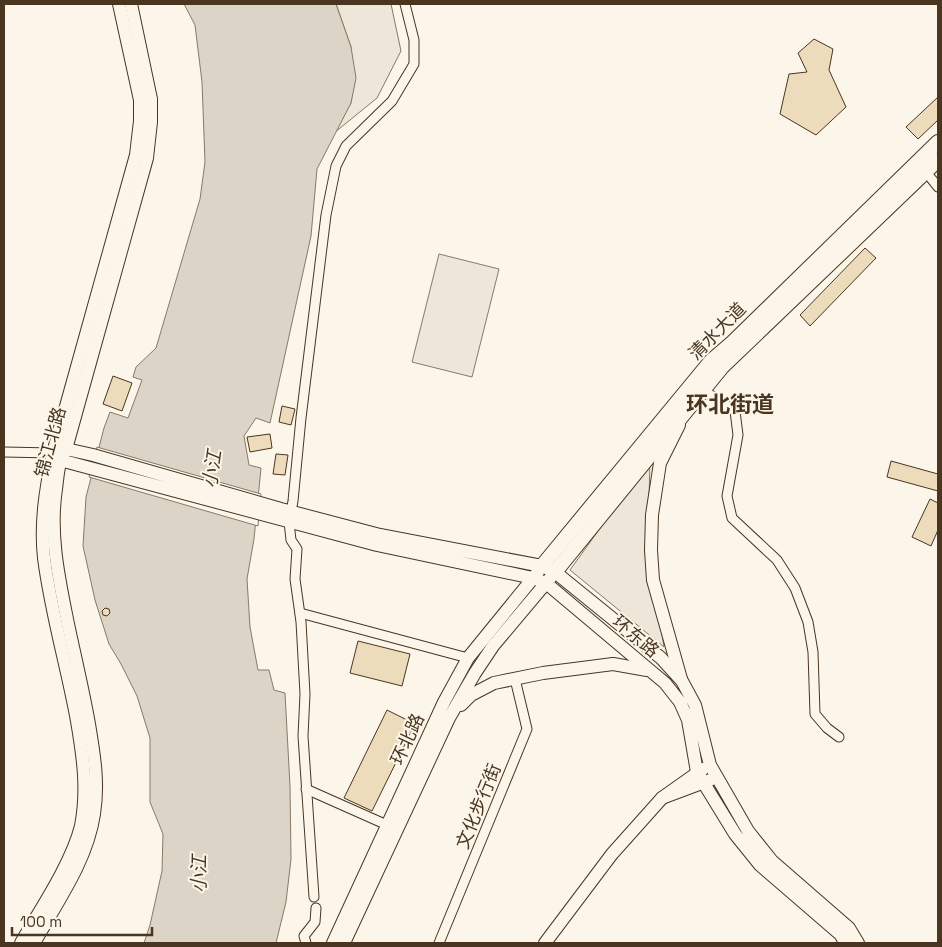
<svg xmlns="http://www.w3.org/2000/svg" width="942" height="947" viewBox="0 0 942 947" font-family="'Space Grotesk','Noto Sans SC',sans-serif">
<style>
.green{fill:#ede6d9;stroke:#887966}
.water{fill:#dcd4c6;stroke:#887966}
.pier{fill:#fbf6e9;stroke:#887966}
.building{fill:#ecdcbc;stroke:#4a3520}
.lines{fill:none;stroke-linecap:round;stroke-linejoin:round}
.street-casing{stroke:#4a3520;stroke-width:11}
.secondary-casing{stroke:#4a3520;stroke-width:14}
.primary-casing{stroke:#4a3520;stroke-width:16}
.street{stroke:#fbf6e9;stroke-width:9}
.secondary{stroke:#fbf6e9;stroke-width:12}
.primary{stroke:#fbf6e9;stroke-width:14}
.labels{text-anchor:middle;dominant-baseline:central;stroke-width:4;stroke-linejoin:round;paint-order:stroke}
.street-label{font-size:18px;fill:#4a3520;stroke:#fbf6e9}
.water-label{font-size:19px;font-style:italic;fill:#4a3520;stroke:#fbf6e9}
.district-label{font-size:22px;font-weight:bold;fill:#4a3520;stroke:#fbf6e9}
</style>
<rect width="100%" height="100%" fill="#fbf6e9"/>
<!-- green -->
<g class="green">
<path d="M336,4H391L401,51L377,98L334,133L351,103V47Z"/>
<path d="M439,254L499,269L472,377L412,362Z"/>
<path d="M650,459L648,542L664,647L570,570Z"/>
</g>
<!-- water -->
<path class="water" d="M184,4H336L351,47L356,78L351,103L317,169L311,236L270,423L256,418L244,436L249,465L261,468L254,539L247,579L250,627L258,670H269L274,690L285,693L290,786L291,859L286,902L276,943H144L150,925L162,871L163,834L150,802V738L137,696L121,664L109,644L95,600L83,546L86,497L104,428L110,412L128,418L142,380L133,377L136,367L156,348L200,199L205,162L202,82L195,25Z"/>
<!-- pier -->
<path class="pier" d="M97,447L261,494L258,526L89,477Z"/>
<!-- building -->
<g class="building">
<path d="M814,39L833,49L829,70L846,107L816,135L780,114L789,74L807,72L798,53Z"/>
<path d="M938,97V120L918,139L906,127Z"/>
<path d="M865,248L876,258L810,326L800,315Z"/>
<path d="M113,376L132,383L122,411L103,404Z"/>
<path d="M282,406L295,409L291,425L279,422Z"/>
<path d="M270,434L272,448L250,452L247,437Z"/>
<path d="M276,454L288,455L285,475L273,474Z"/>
<path d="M891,461L938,474V491L887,477Z"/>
<path d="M930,499L938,503V530L931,546L912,537Z"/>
<path d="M105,608L109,609L110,613L107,616L103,615L102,611Z"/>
<path d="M358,641L410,654L402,686L350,673Z"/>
<path d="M387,710L415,724L372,811L344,798Z"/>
</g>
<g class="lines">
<defs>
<g id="street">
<path d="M926,172L938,187"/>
<path d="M703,390L735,411L738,435L727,496L732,518L777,560L795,588L808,622L813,652L815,714L827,728L839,737"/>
<path d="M4,452L53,453"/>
<path d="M300,613L468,658"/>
<path d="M306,789L387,825"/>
<path d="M314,897L303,736L305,694L301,622L295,579L297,549L291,540L289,522L293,501L301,418L326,215L336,166L346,146L392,101L414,64V40L405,4"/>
<path d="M306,943L304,936L315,922L316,908"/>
<path d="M439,943L527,729L515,679"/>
</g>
<g id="secondary">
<path d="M679,425L660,463L652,515L651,550L653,580L681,679"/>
<path d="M461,705L471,695L494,683L543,673L613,664L647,670"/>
<path d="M703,769L662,798L710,780"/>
<path d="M21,943C40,910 72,863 81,826C88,790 83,756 77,721C67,666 51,613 44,558C40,522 46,488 53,453L136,155L140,121V100L119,4"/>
<path d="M34,943C57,902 87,861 94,814C99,783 94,754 89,724C83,690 75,657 68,624C59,579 49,535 56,489C58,474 58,462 66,449L147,158L151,122V99L131,4"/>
<path d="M333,943L444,702L468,658L538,572"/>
<path d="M344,943L449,718L475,673L493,646L551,577"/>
<path d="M545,943L612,854L662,798"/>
<path d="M845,943L841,935L760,865L735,834L697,772L688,720L680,702L665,683L546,583L533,578L377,545L60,460L53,453L66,449L93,455L281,509L380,535L542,566L555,572L661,658L682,681L695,705L710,765L748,831L772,861L849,928L858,943"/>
</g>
<g id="primary">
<path d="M542,566L711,361L733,342L938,142"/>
<path d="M555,572L722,367L938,160"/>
</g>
</defs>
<!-- street casing -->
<use href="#street" class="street-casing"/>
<!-- secondary casing -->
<use href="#secondary" class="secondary-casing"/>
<!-- primary casing -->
<use href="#primary" class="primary-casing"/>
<!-- street -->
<use href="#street" class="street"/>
<!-- secondary -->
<use href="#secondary" class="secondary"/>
<!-- primary -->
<use href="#primary" class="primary"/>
</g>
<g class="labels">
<!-- street labels -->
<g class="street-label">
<text transform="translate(717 331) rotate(-45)">清水大道</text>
<text transform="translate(50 442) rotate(-75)">锦江北路</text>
<text transform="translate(636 636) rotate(40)">环东路</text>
<text transform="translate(407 739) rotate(-65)">环北路</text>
<text transform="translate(478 806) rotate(-68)">文化步行街</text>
</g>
<!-- water labels -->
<g class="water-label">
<text transform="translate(212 469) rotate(-82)">小江</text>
<text transform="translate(199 874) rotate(-89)">小江</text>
</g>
<!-- district labels -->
<g class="district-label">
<text x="730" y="404">环北街道</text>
</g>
</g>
<!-- border -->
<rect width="942" height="947" fill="none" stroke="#4a3520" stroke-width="10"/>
<!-- scale -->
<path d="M12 927v8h140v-8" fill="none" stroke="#4a3520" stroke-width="2.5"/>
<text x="20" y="927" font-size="15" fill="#4a3520" stroke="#fbf6e9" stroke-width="4" paint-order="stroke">100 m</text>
</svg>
